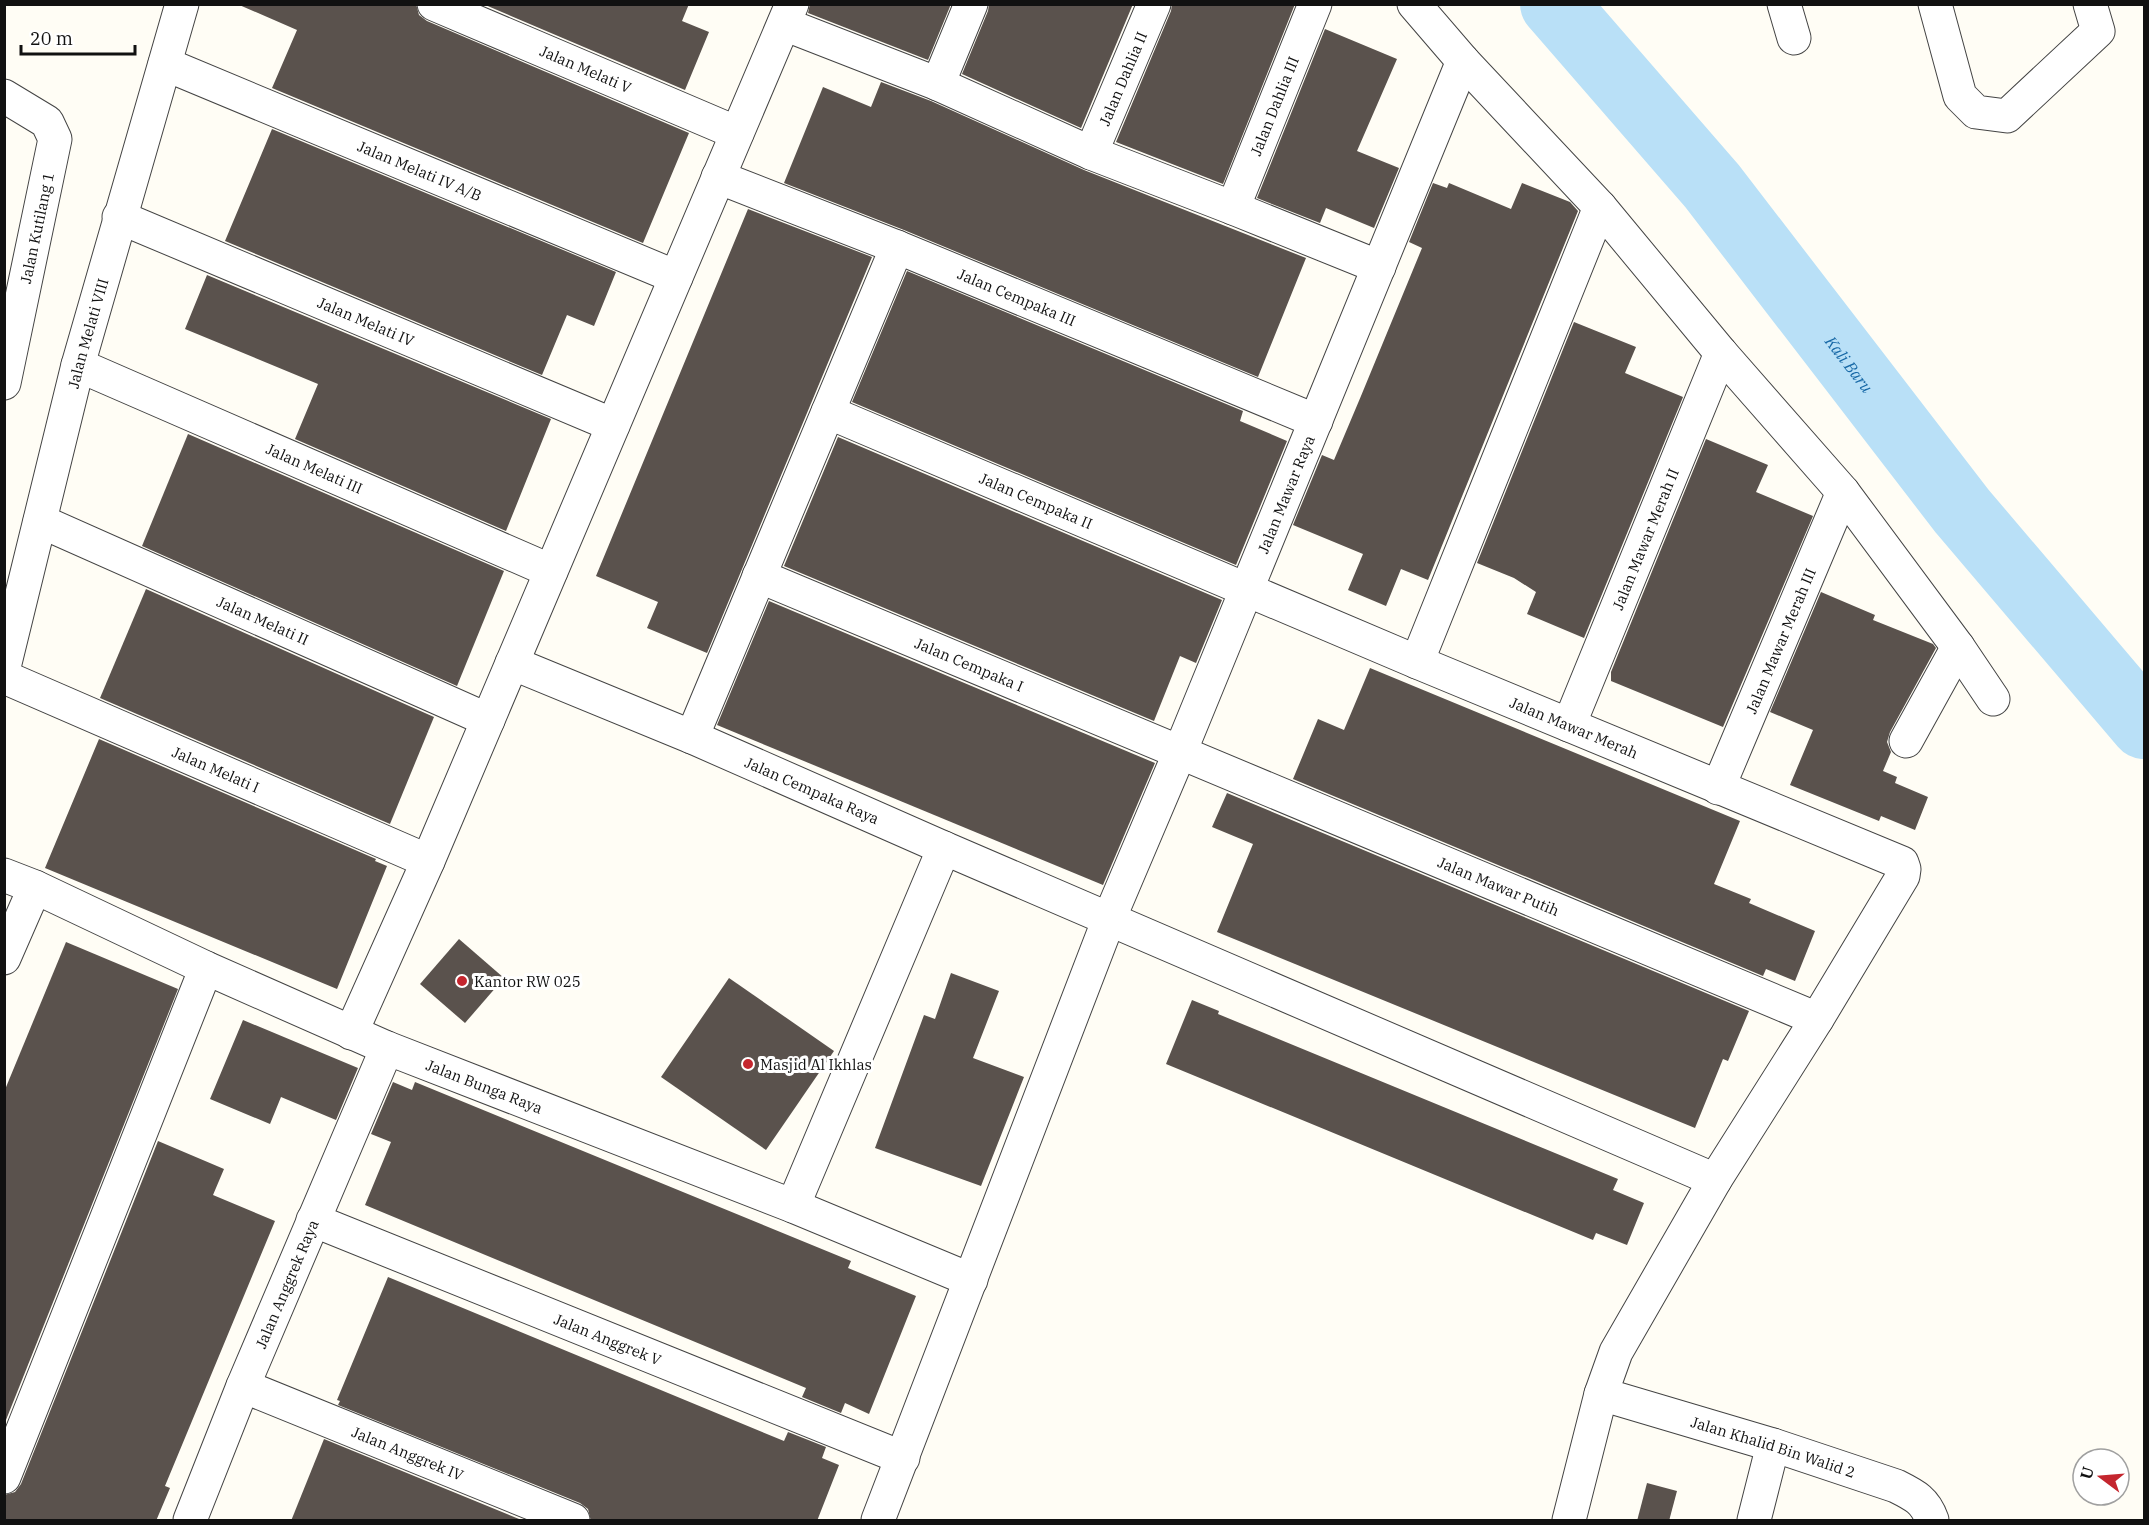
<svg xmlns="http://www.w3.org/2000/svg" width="2149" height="1525" viewBox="0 0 2149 1525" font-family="'IBM Plex Serif',serif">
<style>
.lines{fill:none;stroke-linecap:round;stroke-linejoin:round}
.river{stroke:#b9e0f7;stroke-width:68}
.building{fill:#5a524d}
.minor-casing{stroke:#444;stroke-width:35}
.minor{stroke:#fff;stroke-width:33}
.poi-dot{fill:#c4262e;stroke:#fff;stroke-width:2}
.labels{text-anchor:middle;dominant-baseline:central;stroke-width:6;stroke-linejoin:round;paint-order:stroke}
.street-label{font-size:15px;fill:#111;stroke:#fff}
.poi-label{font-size:15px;fill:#111;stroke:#fff;text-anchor:start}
.water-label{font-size:16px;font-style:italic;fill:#1768a6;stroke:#fff}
</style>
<rect width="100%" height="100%" fill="#fffdf5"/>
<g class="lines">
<!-- river -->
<path class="river" id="s1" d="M1554,4L1712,186L1962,511L2144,725"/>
</g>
<!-- building -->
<g class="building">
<path d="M237,4H416L419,15L427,21L689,133L643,243L272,88L297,30Z"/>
<path d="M483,4H689L682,21L709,32L685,90Z"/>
<path d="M810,4H951L928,60L808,13Z"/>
<path d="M989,4H1133L1081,128L962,74L988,11Z"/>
<path d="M1172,4H1295L1223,184L1116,142L1171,11Z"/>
<path d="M1325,29L1397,59L1357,151L1399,168L1374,228L1326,208L1320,223L1257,198Z"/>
<path d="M881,82L931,101L1084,170L1306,258L1258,377L904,230L784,183L823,87L871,107Z"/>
<path d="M272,129L616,272L594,326L567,315L542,375L225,241Z"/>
<path d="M1433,183L1447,188L1449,183L1511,209L1522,183L1570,202L1578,211L1428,580L1401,569L1386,606L1348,590L1363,554L1293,525L1322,455L1334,460L1361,396L1422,248L1409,242Z"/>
<path d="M748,209L872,257L707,653L647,628L658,602L596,576Z"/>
<path d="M907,271L1243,411L1240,421L1287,441L1236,565L852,402Z"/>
<path d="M207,275L551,419L506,531L295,439L318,384L185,329Z"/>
<path d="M1574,322L1636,347L1625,373L1683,397L1584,638L1527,614L1536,592L1514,578L1477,563Z"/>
<path d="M188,434L504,571L457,686L142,546Z"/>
<path d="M838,437L1222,600L1196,663L1180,656L1154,721L784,566Z"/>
<path d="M1706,439L1768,465L1756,492L1813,516L1723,727L1611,681V672Z"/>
<path d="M146,589L434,717L390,824L100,698Z"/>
<path d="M1821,592L1875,615L1873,620L1933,644L1936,648L1890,732L1887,742L1891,752L1883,771L1897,777L1895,783L1928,797L1915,830L1881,816L1879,821L1790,785L1813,730L1770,712Z"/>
<path d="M769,601L1155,763L1103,885L717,725Z"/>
<path d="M1370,668L1740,821L1714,884L1751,899L1749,903L1815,931L1795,981L1766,969L1763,976L1293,779L1318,719L1344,730Z"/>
<path d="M99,739L376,859L375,861L387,866L337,989L45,868Z"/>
<path d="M1227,793L1749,1011L1728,1061L1723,1059L1695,1128L1217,932L1253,844L1212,827Z"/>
<path d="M459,939L504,978L465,1023L420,984Z"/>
<path d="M66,942L178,989L4,1425V1092Z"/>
<path d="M951,973L999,991L973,1058L1024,1077L981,1186L875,1148L924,1015L935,1019Z"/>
<path d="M729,978L834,1051L766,1150L661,1077Z"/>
<path d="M1192,1000L1219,1011L1218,1014L1618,1179L1613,1190L1644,1203L1627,1245L1596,1233L1593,1240L1166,1064Z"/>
<path d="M243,1020L358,1068L336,1120L281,1097L270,1124L210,1099Z"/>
<path d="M393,1082L412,1090L415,1082L851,1261L848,1268L916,1296L869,1414L845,1403L841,1413L802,1397L806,1388L365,1205L391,1142L371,1134Z"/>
<path d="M158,1141L224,1169L213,1195L275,1221L165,1486L170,1488L156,1521H4V1495L15,1492L21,1484Z"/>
<path d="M388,1277L784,1441L788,1432L826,1447L822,1458L839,1465L817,1521H591L588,1509L580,1503L338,1405L340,1401L337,1400Z"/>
<path d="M324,1439L524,1521H291Z"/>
<path d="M1647,1483L1677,1491L1669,1521H1637Z"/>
</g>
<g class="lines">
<defs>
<g id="minor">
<path id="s2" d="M434,4L737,133"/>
<path d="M1414,4L1463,61L1600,207L1721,353L1843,492L1958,647L1993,699"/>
<path d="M1784,4L1794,38"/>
<path d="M1935,4L1960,96L1976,112L2007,116L2098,31L2090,4"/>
<path d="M784,24L938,84L1091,153L1233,208L1379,267"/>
<path id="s3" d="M165,64L676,277"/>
<path d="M938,84L971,4"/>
<path d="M4,96L47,122L55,139L4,383"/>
<path id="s4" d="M1091,153L1154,4"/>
<path id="s5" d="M718,177L897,247L1316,421"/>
<path id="s6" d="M1233,208L1315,4"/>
<path id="s7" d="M119,217L613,425"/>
<path id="s8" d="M78,365L551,571"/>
<path id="s9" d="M828,412L1417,662L1902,863L1904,869L1903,876L1817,1019L1715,1180L1616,1352L1601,1394L1569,1520"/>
<path id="s10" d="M40,521L488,720"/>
<path id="s11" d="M759,576L1817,1019"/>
<path d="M1417,662L1600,207"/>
<path id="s12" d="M512,663L692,737L944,848L1715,1180"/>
<path id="s13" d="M4,667L78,365L182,4"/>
<path id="s14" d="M4,677L428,861"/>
<path id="s15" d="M1569,725L1721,353"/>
<path d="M692,737L897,247"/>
<path d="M1906,741L1958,647"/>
<path id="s16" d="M1718,788L1843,492"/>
<path id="s17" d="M4,875L35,887L206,968L387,1048L793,1206L971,1280"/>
<path d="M4,958L35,887"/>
<path d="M351,1033L428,861L792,4"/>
<path d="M793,1206L944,848"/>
<path id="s18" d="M313,1220L903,1458"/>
<path id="s19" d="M243,1386L573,1520"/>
<path id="s20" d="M1601,1394L1773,1445L1896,1486C1914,1495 1925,1500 1932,1520"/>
<path d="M4,1477L206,968"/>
<path id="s21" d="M190,1520L243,1386L387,1048"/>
<path id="s22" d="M878,1520L1109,919L1180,752L1463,61"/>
<path d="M1754,1520L1773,1445"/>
</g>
</defs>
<!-- minor casing -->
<use href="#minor" class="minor-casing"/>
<!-- minor -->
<use href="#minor" class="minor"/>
</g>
<!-- markers -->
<g class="poi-dot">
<circle cx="462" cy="981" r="6"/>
<circle cx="748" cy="1064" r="6"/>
</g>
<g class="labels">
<!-- street labels -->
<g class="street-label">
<text stroke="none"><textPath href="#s2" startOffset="165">Jalan Melati V</textPath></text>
<text stroke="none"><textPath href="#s4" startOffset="81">Jalan Dahlia II</textPath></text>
<text stroke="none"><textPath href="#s6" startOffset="110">Jalan Dahlia III</textPath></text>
<text stroke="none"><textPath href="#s3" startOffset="276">Jalan Melati IV A/B</textPath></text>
<text transform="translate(37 228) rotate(-78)">Jalan Kutilang 1</text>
<text stroke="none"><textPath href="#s5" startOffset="322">Jalan Cempaka III</textPath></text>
<text stroke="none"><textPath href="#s7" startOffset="268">Jalan Melati IV</textPath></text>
<text stroke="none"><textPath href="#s13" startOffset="344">Jalan Melati VIII</textPath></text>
<text stroke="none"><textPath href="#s8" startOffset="258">Jalan Melati III</textPath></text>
<text stroke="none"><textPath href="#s22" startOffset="1104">Jalan Mawar Raya</textPath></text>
<text stroke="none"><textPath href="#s9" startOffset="226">Jalan Cempaka II</textPath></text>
<text stroke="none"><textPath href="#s15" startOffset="201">Jalan Mawar Merah II</textPath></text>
<text stroke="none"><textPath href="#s10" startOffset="244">Jalan Melati II</textPath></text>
<text stroke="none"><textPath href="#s16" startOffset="160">Jalan Mawar Merah III</textPath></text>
<text stroke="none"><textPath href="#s11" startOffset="228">Jalan Cempaka I</textPath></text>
<text stroke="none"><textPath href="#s9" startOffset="810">Jalan Mawar Merah</textPath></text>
<text stroke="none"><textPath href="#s14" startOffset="231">Jalan Melati I</textPath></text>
<text stroke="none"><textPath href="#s12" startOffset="326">Jalan Cempaka Raya</textPath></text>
<text stroke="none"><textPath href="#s11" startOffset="802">Jalan Mawar Putih</textPath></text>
<text stroke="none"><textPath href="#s17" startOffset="525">Jalan Bunga Raya</textPath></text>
<text stroke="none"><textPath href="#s21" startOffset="255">Jalan Anggrek Raya</textPath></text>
<text stroke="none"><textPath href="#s18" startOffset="318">Jalan Anggrek V</textPath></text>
<text stroke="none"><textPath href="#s20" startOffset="180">Jalan Khalid Bin Walid 2</textPath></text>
<text stroke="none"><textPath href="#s19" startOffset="178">Jalan Anggrek IV</textPath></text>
</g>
<!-- poi labels -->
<g class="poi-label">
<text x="474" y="981">Kantor RW 025</text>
<text x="760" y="1064">Masjid Al Ikhlas</text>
</g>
<!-- water labels -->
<g class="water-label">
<text stroke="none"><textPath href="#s1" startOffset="466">Kali Baru</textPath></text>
</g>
</g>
<!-- border -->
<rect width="2149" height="1525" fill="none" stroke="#111111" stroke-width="12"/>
<!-- north arrow -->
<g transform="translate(2101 1477) rotate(286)"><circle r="28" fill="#ffffff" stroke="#a0a0a0" stroke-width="1.5"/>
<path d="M0-4.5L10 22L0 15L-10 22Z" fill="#c4262e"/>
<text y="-9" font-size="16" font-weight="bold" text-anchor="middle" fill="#111111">U</text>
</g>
<!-- scale -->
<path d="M21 45v9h114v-9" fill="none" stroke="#111111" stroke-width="3"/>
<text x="30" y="45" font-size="18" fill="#111111" stroke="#ffffff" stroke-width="4.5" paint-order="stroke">20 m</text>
</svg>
